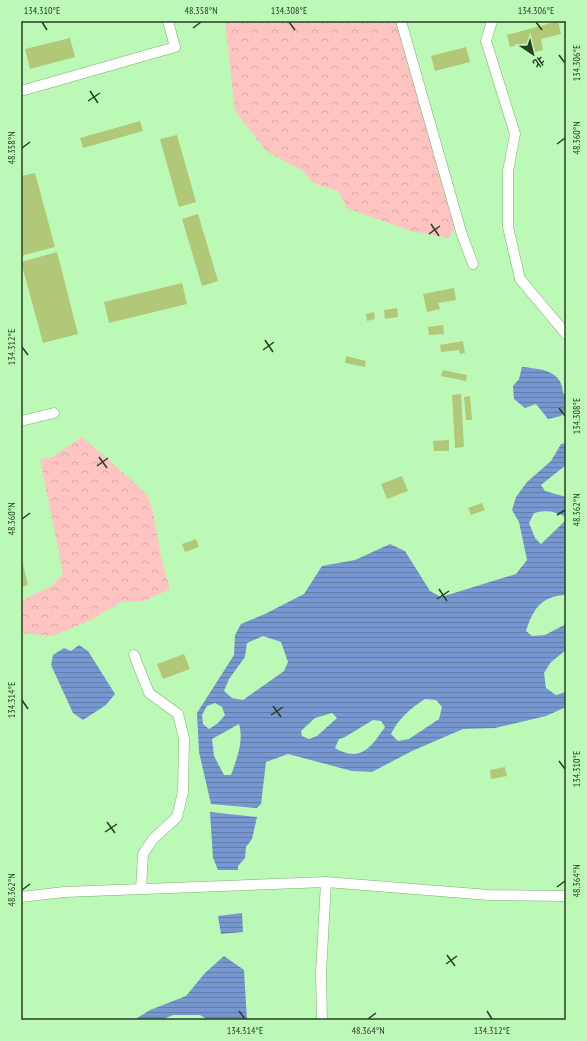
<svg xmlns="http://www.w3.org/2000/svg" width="587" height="1041" viewBox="0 0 587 1041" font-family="'PT Sans Narrow','Noto Sans SC',sans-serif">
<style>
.forest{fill:url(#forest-crowns)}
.water{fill:url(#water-rules);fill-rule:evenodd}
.building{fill:#b1c878}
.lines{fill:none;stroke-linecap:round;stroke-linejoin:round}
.minor-casing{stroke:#78b172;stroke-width:11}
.minor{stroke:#fff;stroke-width:10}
.ticks{fill:none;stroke:#273e24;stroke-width:1.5}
.neatline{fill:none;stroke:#273e24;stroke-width:1.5}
.ticks-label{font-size:10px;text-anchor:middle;fill:#273e24}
</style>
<defs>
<pattern id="forest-crowns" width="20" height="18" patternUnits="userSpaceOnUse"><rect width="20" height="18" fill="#fec4c1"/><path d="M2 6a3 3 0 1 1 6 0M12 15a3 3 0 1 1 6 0" fill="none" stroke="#daa9a6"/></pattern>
<pattern id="water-rules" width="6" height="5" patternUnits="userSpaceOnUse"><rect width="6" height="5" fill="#7797d0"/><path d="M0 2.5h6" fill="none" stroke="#627da9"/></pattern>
</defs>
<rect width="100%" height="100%" fill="#bdf9b6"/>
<!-- forest -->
<g class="forest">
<path d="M225,21H396L455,224L449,238L411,231L347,208L338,191L313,183L303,171L266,151L235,111Z"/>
<path d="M82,437L137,485L148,497L153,512L162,562L170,589L144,601L121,602L89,621L52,636L21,633V601L53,585L63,573L40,459L51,458Z"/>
</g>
<!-- water -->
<g class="water">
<path d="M522,367C541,369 562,370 563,393L566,395V409L561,416L548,419L536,404L525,408L514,399L513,386L519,379Z"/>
<path d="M566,443V465L541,485L545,491L566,497V517C555,511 546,510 534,513L529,523L535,538L541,544L566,520V596L564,595C540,597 533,610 526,631L532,636L545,635L566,624V650L551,662L544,673L546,688L556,695L566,692V707L546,716L495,728L463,729L412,751L372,772L352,771L288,754L266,762L261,804L257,808L211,804L199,752L197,713L234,655L235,635L241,624L265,614L304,594L322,566L355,560L390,544L405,551L430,591L441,597L516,574L527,560L519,522L512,510L516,497L527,482L551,461L561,444ZM263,636L281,642L288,662L284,671L243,700L232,698L224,691L229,679L245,657L247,643ZM425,699L436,700L442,707L439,719L409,739L398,741L391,734C399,718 411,708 425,699ZM215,703L222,707L225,715L218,723L209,729L203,724L202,715L207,706ZM332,713L337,718L317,736L309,739L302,736L301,731L315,718ZM373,720L381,721L385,727C371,747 361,763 335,748L339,739L345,737ZM239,724C244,741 237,758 231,775H224L214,756L212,739Z"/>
<path d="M79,645L88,651L115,694L106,705L83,720L73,713L51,665L53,655L64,648L71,651Z"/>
<path d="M210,812L257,817L252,839L246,847L245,858L238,866V870H218L213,858Z"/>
<path d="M242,913L243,932L221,934L218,916Z"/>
<path d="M224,956L244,970L247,1020H208L200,1015H173L161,1020H134L150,1010L186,996L205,973Z"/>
</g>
<!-- building -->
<g class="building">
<path d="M558,21L561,34L541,39L543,50L528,54L525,43L510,47L507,35Z"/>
<path d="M70,38L75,57L30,69L25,49Z"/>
<path d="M466,47L470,62L435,71L431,56Z"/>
<path d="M140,121L143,131L83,148L80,138Z"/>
<path d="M177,135L196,202L179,207L160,139Z"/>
<path d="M35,173L55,247L21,256V176Z"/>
<path d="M198,214L218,281L202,286L182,219Z"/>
<path d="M57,252L78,334L43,343L21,262Z"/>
<path d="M182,283L187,304L109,323L104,302Z"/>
<path d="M454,288L456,300L438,303L440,309L427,312L423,294Z"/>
<path d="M397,308L398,317L385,319L384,310Z"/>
<path d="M374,312L375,319L367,321L366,314Z"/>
<path d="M443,325L444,334L429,335L428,327Z"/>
<path d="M463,341L465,353L460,354L459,350L441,352L440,345Z"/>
<path d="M346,356L366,361L365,367L345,363Z"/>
<path d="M443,370L467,375L466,381L441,376Z"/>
<path d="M461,394L464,447L455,448L452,395Z"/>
<path d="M470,396L472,420H466L464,397Z"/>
<path d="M449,440V451H434L433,441Z"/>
<path d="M402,476L408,491L387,499L381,484Z"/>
<path d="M482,503L485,510L471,515L468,508Z"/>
<path d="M196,539L199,547L185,552L182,544Z"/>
<path d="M21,556L28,585L21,587Z"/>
<path d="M184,654L190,669L163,679L157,664Z"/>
<path d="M505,767L507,776L491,779L490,770Z"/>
</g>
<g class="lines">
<defs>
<g id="minor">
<path d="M401,21L462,235L473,264"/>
<path d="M492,21L486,41L515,134L508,171V227L520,279L566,334"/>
<path d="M21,91L175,47L168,21"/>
<path d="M21,421L54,413"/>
<path d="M134,655L149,693L178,714L184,739L183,792L177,817L153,839L143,854L141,889"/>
<path d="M21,897L64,892L326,882L489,895L566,896"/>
<path d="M322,1020L321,973L326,882"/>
</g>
</defs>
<!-- minor casing -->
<use href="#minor" class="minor-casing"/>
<!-- minor -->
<use href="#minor" class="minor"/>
</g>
<!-- ticks -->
<path class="ticks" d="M42,22L47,30M289,22L295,30M536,22L542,30M193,28L201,22M559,55L565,63M90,91L98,103M88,101L100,93M557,144L565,138M22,148L30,142M431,224L439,236M429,234L440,226M265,340L273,352M22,347L28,355M263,350L274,342M559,408L565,416M99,457L107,468M97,466L108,458M557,515L565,510M22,519L30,513M439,589L447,601M437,599L449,591M22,700L28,709M273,706L281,717M271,715L283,707M559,761L565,769M107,822L115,833M105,832L117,824M557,887L565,881M22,890L30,884M447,955L455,966M446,964L457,956M239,1011L245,1019M487,1011L492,1019M368,1019L376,1013"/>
<!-- border -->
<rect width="587" height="1041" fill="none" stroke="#bdf9b6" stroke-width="44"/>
<!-- north arrow -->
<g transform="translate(533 54) rotate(145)" stroke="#bdf9b6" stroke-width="3" paint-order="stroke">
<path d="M0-3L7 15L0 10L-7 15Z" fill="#273e24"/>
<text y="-6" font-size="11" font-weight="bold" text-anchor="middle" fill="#273e24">北</text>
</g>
<rect x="22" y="22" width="543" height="997" class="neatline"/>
<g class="ticks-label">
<text x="42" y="14">134.310°E</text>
<text x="201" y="14">48.358°N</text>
<text x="289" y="14">134.308°E</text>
<text x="536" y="14">134.306°E</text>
<text transform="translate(576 63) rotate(-90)" y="4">134.306°E</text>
<text transform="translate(576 138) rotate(-90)" y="4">48.360°N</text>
<text transform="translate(11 148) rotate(-90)" y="4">48.358°N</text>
<text transform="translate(11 347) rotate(-90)" y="4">134.312°E</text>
<text transform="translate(576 416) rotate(-90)" y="4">134.308°E</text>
<text transform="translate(576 510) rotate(-90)" y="4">48.362°N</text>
<text transform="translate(11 519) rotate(-90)" y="4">48.360°N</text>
<text transform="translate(11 700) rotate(-90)" y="4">134.314°E</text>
<text transform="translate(576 769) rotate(-90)" y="4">134.310°E</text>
<text transform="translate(576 881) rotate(-90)" y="4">48.364°N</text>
<text transform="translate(11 890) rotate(-90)" y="4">48.362°N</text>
<text x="245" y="1034">134.314°E</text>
<text x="368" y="1034">48.364°N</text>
<text x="492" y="1034">134.312°E</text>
</g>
</svg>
